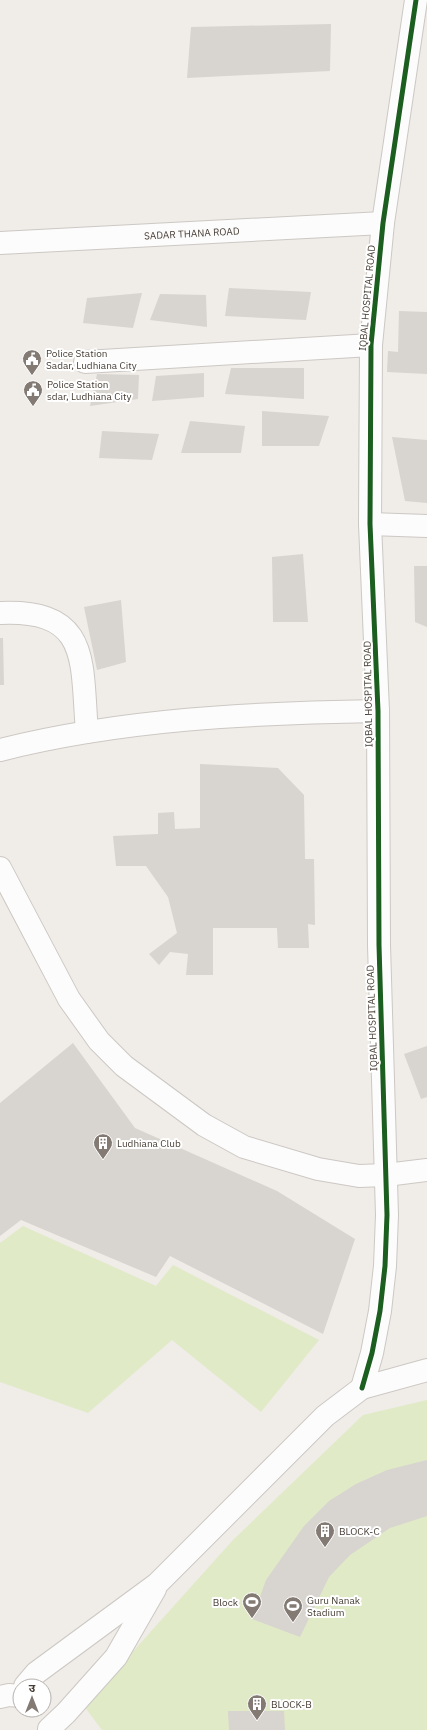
<svg xmlns="http://www.w3.org/2000/svg" width="427" height="1730" viewBox="0 0 427 1730" font-family="'IBM Plex Sans','Noto Sans Devanagari',sans-serif">
<style>
.green{fill:#e0eac7}
.building{fill:#d8d4cf}
.lines{fill:none;stroke-linecap:round;stroke-linejoin:round}
.minor-casing{stroke:#ccc8c4;stroke-width:24}
.minor{stroke:#fdfcfc;stroke-width:22}
.cycleway-casing{stroke:#fff;stroke-width:8}
.cycleway{stroke:#1b5e20;stroke-width:5}
.labels{text-anchor:middle;dominant-baseline:central;stroke-width:4;stroke-linejoin:round;paint-order:stroke}
.street-label{font-size:10px;fill:#463d34;stroke:#fff}
.poi-label{font-size:10px;fill:#463d34;stroke:#fff;text-anchor:start}
</style>
<rect width="100%" height="100%" fill="#f0ece8"/>
<!-- green -->
<g class="green">
<path d="M23,1226L156,1286L173,1265L319,1340L261,1412L172,1340L88,1413L0,1382V1243Z"/>
<path d="M427,1400V1730H102L84,1706L233,1540L363,1415Z"/>
</g>
<!-- building -->
<g class="building">
<path d="M331,24L330,71L187,78L191,27Z"/>
<path d="M229,288L311,292L306,320L225,316Z"/>
<path d="M142,293L133,328L83,323L87,298Z"/>
<path d="M160,294L206,295L207,327L150,320Z"/>
<path d="M399,311L427,312V374L387,372L388,351L398,352Z"/>
<path d="M231,368H304V399L225,394Z"/>
<path d="M204,373V397L152,401L156,376Z"/>
<path d="M97,374L139,375L138,399L90,406Z"/>
<path d="M262,411L329,416L319,446H262Z"/>
<path d="M190,421L245,426L241,453H181Z"/>
<path d="M102,431L159,434L152,460L99,458Z"/>
<path d="M392,437L427,440V503L405,501Z"/>
<path d="M303,554L308,622H273L272,557Z"/>
<path d="M414,566H427V627L415,622Z"/>
<path d="M121,600L126,662L97,670L84,607Z"/>
<path d="M0,638H3L4,685H0Z"/>
<path d="M200,764L278,768L304,795L305,859H314L315,925L308,924L309,948H278L277,928H213V975H186L188,954L170,952L159,965L149,954L177,933L168,897L146,866H116L113,836L158,834V813L174,812L175,829L200,828Z"/>
<path d="M73,1043L135,1128L277,1191L355,1239L323,1334L170,1256L156,1277L21,1220L0,1236V1103Z"/>
<path d="M427,1046V1097L421,1099L404,1054Z"/>
<path d="M427,1460V1516L390,1528L350,1555L329,1577L300,1637L252,1619L266,1580L304,1526L329,1501L356,1484L387,1470Z"/>
<path d="M228,1711H284L285,1730H229Z"/>
</g>
<g class="lines">
<defs>
<g id="minor">
<path id="s1" d="M0,243L383,223"/>
<path d="M85,362L371,345"/>
<path d="M370,524L427,526"/>
<path d="M0,613C91,609 81,661 87,732"/>
<path d="M0,750C123,719 252,713 378,711"/>
<path d="M0,868L69,999L99,1041L124,1066L204,1125L244,1147L318,1169L359,1176L386,1175L427,1170"/>
<path d="M362,1388L372,1353L380,1311L385,1266L387,1215L379,945L378,711L370,524L371,345L383,223L416,0"/>
<path d="M25,1686L36,1673L157,1584L325,1416L362,1388L427,1370"/>
<path d="M0,1697L9,1695L20,1696"/>
<path d="M49,1729L66,1713L116,1657L155,1589"/>
</g>
</defs>
<!-- minor casing -->
<use href="#minor" class="minor-casing"/>
<!-- minor -->
<use href="#minor" class="minor"/>
<defs>
<path id="cycleway" d="M362,1388L372,1353L380,1311L385,1266L387,1215L379,945L378,711L370,524L371,345L383,223L416,0"/>
</defs>
<!-- cycleway casing -->
<use href="#cycleway" class="cycleway-casing"/>
<!-- cycleway -->
<use href="#cycleway" class="cycleway"/>
</g>
<!-- icons -->
<defs>
<symbol id="civic-pin" viewBox="-11 -11 22 30"><path d="M0 17L-7.5 6A9.5 9.5 0 1 1 7.5 6Z" fill="#827a73" stroke="#fff"/><path d="M-.6-6.5H3V-4.5H.6V-3L4-1V1h2V6H-6V1h2V-1L-.6-3ZM-1.2 2.5V6h2.4V2.5Z" fill="#fff"/></symbol>
<symbol id="building-pin" viewBox="-11 -11 22 30"><path d="M0 17L-7.5 6A9.5 9.5 0 1 1 7.5 6Z" fill="#827a73" stroke="#fff"/><path d="M-4-6H4V6H1V3H-1V6H-4ZM-2.5-4.3h1.7v1.8h-1.7ZM.8-4.3h1.7v1.8H.8ZM-2.5-1h1.7V.8h-1.7ZM.8-1h1.7V.8H.8Z" fill="#fff"/></symbol>
<symbol id="stadium-pin" viewBox="-11 -11 22 30"><path d="M0 17L-7.5 6A9.5 9.5 0 1 1 7.5 6Z" fill="#827a73" stroke="#fff"/><path d="M0-5a6.5 5 0 1 0 0 10a6.5 5 0 1 0 0-10ZM-3.5-1.8h7v3.6h-7Z" fill="#fff"/></symbol>
</defs>
<g fill-rule="evenodd">
<use href="#civic-pin" x="21" y="348" width="22" height="30"/>
<use href="#civic-pin" x="22" y="379" width="22" height="30"/>
<use href="#building-pin" x="92" y="1132" width="22" height="30"/>
<use href="#building-pin" x="314" y="1520" width="22" height="30"/>
<use href="#stadium-pin" x="241" y="1591" width="22" height="30"/>
<use href="#stadium-pin" x="282" y="1595" width="22" height="30"/>
<use href="#building-pin" x="246" y="1693" width="22" height="30"/>
</g>
<g class="labels">
<!-- street labels -->
<g class="street-label">
<text stroke="none"><textPath href="#s1" startOffset="192">SADAR THANA ROAD</textPath></text>
<text transform="translate(367 298) rotate(-85)">IQBAL HOSPITAL ROAD</text>
<text transform="translate(368 694) rotate(-91)">IQBAL HOSPITAL ROAD</text>
<text transform="translate(372 1018) rotate(-92)">IQBAL HOSPITAL ROAD</text>
</g>
<!-- poi labels -->
<g class="poi-label">
<text x="46" y="353">Police Station<tspan x="46" dy="12">Sadar, Ludhiana City</tspan></text>
<text x="47" y="384">Police Station<tspan x="47" dy="12">sdar, Ludhiana City</tspan></text>
<text x="117" y="1143">Ludhiana Club</text>
<text x="339" y="1531">BLOCK-C</text>
<text x="307" y="1600">Guru Nanak<tspan x="307" dy="12">Stadium</tspan></text>
<text x="238" y="1602" text-anchor="end">Block</text>
<text x="271" y="1704">BLOCK-B</text>
</g>
</g>
<!-- north arrow -->
<g transform="translate(32 1698)"><circle r="19" fill="#ffffff" stroke="#b5b1ae"/>
<path d="M0-3L7 15L0 10L-7 15Z" fill="#827a73"/>
<text y="-6" font-size="11" font-weight="bold" text-anchor="middle" fill="#463d34">उ</text>
</g>
</svg>
